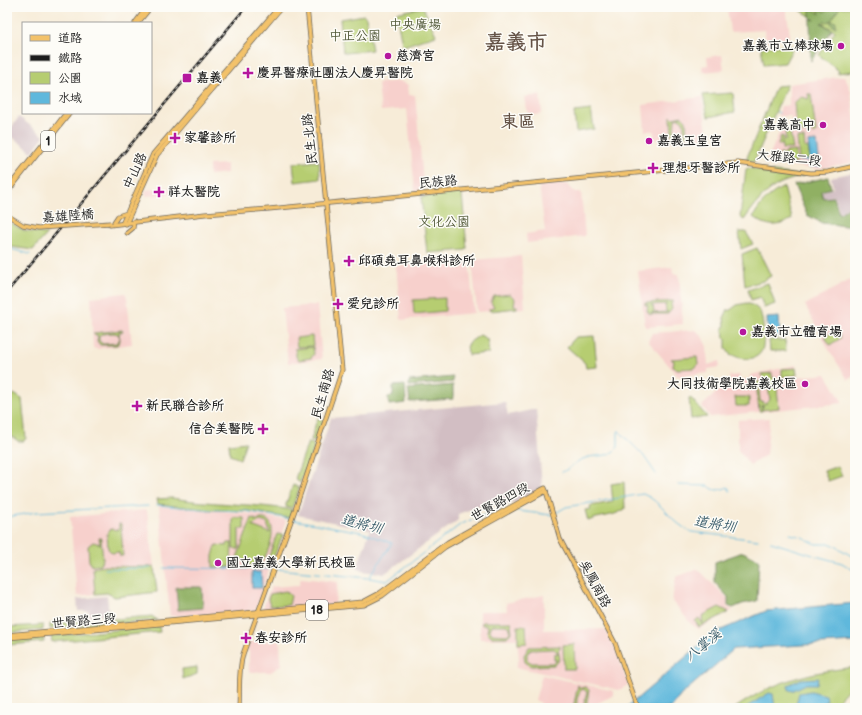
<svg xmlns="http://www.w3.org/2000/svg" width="862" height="715" viewBox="0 0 862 715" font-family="'Balsamiq Sans','LXGW WenKai TC',sans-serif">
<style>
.built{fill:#f7d0cc}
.industrial{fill:#d2bec3}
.green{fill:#b6cd71;stroke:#697446;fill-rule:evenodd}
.forest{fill:#90b063;stroke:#566640}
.water{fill:#5fb8dc;stroke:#3e6a7c}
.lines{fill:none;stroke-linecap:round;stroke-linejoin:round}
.stream{stroke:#5fb8dc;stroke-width:1}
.major-casing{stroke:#69655e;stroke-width:5}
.major{stroke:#f3c26a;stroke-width:3.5}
.rail-casing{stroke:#1c1c1c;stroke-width:2.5}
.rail{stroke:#fdfcf7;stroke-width:1;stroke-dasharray:3;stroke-linecap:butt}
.major-bridge-casing{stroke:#69655e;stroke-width:5;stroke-linecap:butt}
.major-bridge{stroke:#f3c26a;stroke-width:3.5}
.poi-dot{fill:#b5179e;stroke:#fdfcf7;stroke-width:1.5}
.labels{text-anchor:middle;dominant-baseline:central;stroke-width:3;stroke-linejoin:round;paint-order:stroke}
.shield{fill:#fdfcf7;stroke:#605f5e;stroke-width:1}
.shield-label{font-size:12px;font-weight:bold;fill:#1c1c1c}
.park-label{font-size:13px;fill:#525a3a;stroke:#fdfcf7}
.poi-label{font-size:13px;font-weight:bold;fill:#1c1c1c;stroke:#fdfcf7;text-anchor:start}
.street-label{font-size:13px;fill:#1c1c1c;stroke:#fdfcf7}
.water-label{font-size:14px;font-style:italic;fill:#375a69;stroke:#fdfcf7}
.district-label{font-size:17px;font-weight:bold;fill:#645246;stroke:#fdfcf7}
.town-label{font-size:21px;font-weight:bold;fill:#645246;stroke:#fdfcf7}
</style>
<rect width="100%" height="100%" fill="#fdfcf7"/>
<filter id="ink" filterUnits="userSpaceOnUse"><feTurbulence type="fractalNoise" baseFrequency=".025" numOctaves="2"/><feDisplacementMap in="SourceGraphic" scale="8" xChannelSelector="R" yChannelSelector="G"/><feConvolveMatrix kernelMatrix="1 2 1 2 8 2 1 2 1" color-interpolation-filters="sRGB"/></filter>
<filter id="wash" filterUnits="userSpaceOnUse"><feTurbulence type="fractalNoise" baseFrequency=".012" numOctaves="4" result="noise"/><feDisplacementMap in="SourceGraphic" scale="16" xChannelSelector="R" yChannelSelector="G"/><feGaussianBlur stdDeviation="0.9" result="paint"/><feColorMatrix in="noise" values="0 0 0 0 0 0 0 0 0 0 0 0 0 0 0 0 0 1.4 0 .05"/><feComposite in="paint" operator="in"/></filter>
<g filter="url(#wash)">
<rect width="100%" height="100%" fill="#f7ecd8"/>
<!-- built -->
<g class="built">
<path d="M727,7H786L790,35L788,38L766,41L765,30L730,32Z"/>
<path d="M722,55L724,70L703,72L702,66L708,65L707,57Z"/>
<path d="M845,76L851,92L855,120V162L817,169L766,163L780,131L792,130L791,117L792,116H778L781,106L789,105V84Z"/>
<path d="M399,81L408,85L409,95H415L424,191H415L407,109L381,111L378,84L379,83Z"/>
<path d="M540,95L542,112L541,114L528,116L525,97Z"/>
<path d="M702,97L708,138L664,142V139H654V131H645L643,105Z"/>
<path d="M227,164V173L209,175V165Z"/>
<path d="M566,184L575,192H581L585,236L527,243L526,234L545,231L539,185Z"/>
<path d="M171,187L172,194L146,196L145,190Z"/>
<path d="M521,256L525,308L477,312L472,260Z"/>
<path d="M469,259L474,313L401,320L396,266Z"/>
<path d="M672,267L674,274H679L683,324L646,327L645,326L638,271Z"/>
<path d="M855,277V375L848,380L828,348L805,305Z"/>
<path d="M125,293L127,297L132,344L97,349L93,348L91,298L92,297Z"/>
<path d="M317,305L322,359L288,363L282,308Z"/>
<path d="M696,330L702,336L707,347L708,365L719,361L720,367L708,369V373L678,376L648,341L652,333Z"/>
<path d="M796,365L797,377L826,374L843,403L710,417L702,406L730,380L729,376L739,375L740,380L750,379V375Z"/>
<path d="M770,418L766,455L750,465L738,450V420Z"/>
<path d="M159,506L254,514L286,520L255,611L170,616Z"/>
<path d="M147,510L154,567L93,568L95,594L77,596L70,517Z"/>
<path d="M698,569L727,598V607L733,610L699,629L691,624L672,600L676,577Z"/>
<path d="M301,578L338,582L335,604L265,610L263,608L271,587L299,585Z"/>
<path d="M544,595V630L605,629L615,647L628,685L619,690L516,667L519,659L517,639H480V611H507L506,603Z"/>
<path d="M280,641L281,665L271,672H249V651H247L249,642Z"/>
<path d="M542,675L614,691V695L588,708H541V703L535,700Z"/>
</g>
<!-- industrial -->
<g class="industrial">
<path d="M19,117L44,136L32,152L7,133Z"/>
<path d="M855,172V201L840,213L835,196L823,198L821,192L833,188L831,177Z"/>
<path d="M505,402L508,415L536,409L542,487L514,503L477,507L458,514V520L384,574L363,571L357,568L370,530L298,515L331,418Z"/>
<path d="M107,596L109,614L89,617V611H78L77,599Z"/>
</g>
<!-- green -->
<g class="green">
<path d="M423,7L436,35L404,46L402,44L396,13Z"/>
<path d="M795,7H855V71L837,73L839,71L819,55L835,31Z"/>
<path d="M364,15L366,17L372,50L346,53L343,52L340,19Z"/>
<path d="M789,45L792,47L794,46L785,63L764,65L761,47Z"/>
<path d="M787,85L754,162L746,160L776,86Z"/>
<path d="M733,93L735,112L708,117L703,95Z"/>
<path d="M808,94H811L816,133L813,134L812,130L808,133L801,132L796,126L794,103L801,97L809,99Z"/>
<path d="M591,110L594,129L576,132L574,112Z"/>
<path d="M671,116L673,118L682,116L686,120L687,136L680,140L675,138L672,140ZM679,118L683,121L685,134L679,138L674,134L675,119Z"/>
<path d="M785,131H790L793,149H782V142L781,145L778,144L781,136L784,137L782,141L786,140Z"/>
<path d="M797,138H804L805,148L808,147L810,159L799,160Z"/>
<path d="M796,151V163H780V154H785V152Z"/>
<path d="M319,161L320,179L295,182L293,163Z"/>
<path d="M748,168L804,176C771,183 763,194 744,220L740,217L746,169Z"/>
<path d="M784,187L792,219C777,228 767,227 753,217C761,203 769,194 784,187Z"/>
<path d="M460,193L462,194L467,248L466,250L429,253L427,252L421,197Z"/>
<path d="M7,221L25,231L47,234L33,250L11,247L9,248L7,247Z"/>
<path d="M739,232H746L753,244L741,249Z"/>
<path d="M757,248L771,276L763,281L745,286L742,254Z"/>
<path d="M768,283L775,304L764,308L760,297L751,300L748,290Z"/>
<path d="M510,294L515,299L514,306H517V308L490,311L489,309L494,308L491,302L494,296Z"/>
<path d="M445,298V311L414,314L413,300Z"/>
<path d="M673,301L671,304L672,309L668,314H649L647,310L648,305H645V303ZM667,304L665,305L666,311L668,312L651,313L654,312L653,306L651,305Z"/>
<path d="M747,303L754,306L760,311C763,320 765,337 763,346C761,361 743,361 733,355L731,356L726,348V339L724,338L723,327L725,326L724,318L728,309L729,311L737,305Z"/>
<path d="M122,330L123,332H119L120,341L117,345H100L97,341L98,335H94V333ZM114,333L118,334L120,338L117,343L103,344L99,341V337L102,334Z"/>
<path d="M836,330L841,338L830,345L825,337Z"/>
<path d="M480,335L487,339L489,353L468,355L467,344Z"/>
<path d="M312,336L313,346L297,347L296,338Z"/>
<path d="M594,336L597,367L586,368L585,363L567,347L576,337Z"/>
<path d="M769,340H785L786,351H770Z"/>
<path d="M313,347L314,354L311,358L299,360L296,357V351L294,349Z"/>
<path d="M697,357L698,365L695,368L678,369L673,367L674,361L671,359Z"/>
<path d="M796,368L797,375L782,377V369Z"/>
<path d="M772,373V378H776L779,408L762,410V407L764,406L761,405L762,411H759L756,381H758L759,383L763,381L762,374ZM762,383L768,386L770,400L766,404L760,401L759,387Z"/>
<path d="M14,394L22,399L26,438L24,441H18L7,433V402Z"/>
<path d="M690,397L707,417L691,419L689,398Z"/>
<path d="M735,397H749V406H736Z"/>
<path d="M317,419H322L324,421L315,441L311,440Z"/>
<path d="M246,442L240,459L230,455L229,444Z"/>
<path d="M308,442L313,444L314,448L300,483L295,479Z"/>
<path d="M838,466L842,476L828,481L824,471Z"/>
<path d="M624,482L625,509C611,518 601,515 588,521L585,510L591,509L590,506L613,502L611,484Z"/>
<path d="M293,485L299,487V489L292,508L286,507V504Z"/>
<path d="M172,498C212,505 253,503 293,510L289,518L248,511L210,510L158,504L157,499Z"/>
<path d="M233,518H244V529H239V549H233Z"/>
<path d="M252,518L255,519V521C258,519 263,518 267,520C278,526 269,553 262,561C259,566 253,565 248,565L240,557L238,564L235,563ZM260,521L267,523L270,533L252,526Z"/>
<path d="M119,524H121L123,556H120L119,552L112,553L108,549L107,533L111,529L119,530Z"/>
<path d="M277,534L283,535L270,566L266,564Z"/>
<path d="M99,538H101L103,559L100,565L92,566L89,561L88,546L93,542L100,544Z"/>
<path d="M227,543H232L231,567H213V556L216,545L227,546Z"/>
<path d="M104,566L154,567L157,592L115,597L107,593L95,594L93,568Z"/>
<path d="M286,591L291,596L289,605L270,606L268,599L270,594Z"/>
<path d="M719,607L729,612L699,627L695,621L699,618L703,624L702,616Z"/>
<path d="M152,616L157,620L50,629V624Z"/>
<path d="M482,622H512L511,625L512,632L507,637H492L487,632L488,625H482ZM492,625H507L510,627V632L507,635L492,634L489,629Z"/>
<path d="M43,625V630L7,633V627Z"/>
<path d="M159,626L160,632L52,642L51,636Z"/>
<path d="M518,626H526L527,643L518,644Z"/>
<path d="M43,636L44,642L7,645V639Z"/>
<path d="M574,644L575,669H564L563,645Z"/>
<path d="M560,646V649L558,650L560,659L555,665L531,666L525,662L524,655L529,647ZM554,649L558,653L554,654V660H557L554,663H532L527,660V654L531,650Z"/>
<path d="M197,667V674L183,679L182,669Z"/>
<path d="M855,667V675L849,681V688L831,708H735C776,680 806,673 855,667Z"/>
<path d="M578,685L580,688L586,687L589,690L586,708H583L587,692L583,689C578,691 575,703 578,708H573Z"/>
</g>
<!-- forest -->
<g class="forest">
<path d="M810,7L820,14L818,7L825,12L829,7H840L831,21L836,22V27L833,26L830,21L821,23L832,30L811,61L810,19L815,20L810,17Z"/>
<path d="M828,177L831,188L821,191L823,198L834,197L839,214L855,203V242H851L853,227L822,223L807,215L794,185Z"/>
<path d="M453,377V382L409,386V381Z"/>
<path d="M405,385L406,403L389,405L388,397L393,396V386Z"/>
<path d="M453,385V399L410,402L408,389Z"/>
<path d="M743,552L759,560L757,601L742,604L733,608L728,606V597L715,583V562Z"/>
<path d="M176,587H202L203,608L178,610Z"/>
</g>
<!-- water -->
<g class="water">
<path d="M817,141L819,158L810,159L808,142Z"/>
<path d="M779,317L780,336L768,337L767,318Z"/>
<path d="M252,572H261L262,588H252Z"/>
<path d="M855,603V642L734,649L681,695L671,708H626L714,633L766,611Z"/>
<path d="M818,678L817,684H806L792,691L789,690L788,685L801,679Z"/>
<path d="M811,691L826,695L827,700C819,711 807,708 795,708L799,693Z"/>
<path d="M769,693L773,694L775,708H745Z"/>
</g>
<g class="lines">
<!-- stream -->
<g class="stream">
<path d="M851,7L855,10"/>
<path d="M777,112L779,113"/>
<path d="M799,161L808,160L809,167L820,166"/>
<path d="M7,248L30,254"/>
<path d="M619,431L643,455L656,474"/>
<path d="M562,472C572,468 574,462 583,459C597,453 607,460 618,447V432L619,431"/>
<path d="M678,485L709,486C714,492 721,490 728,487L730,491"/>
<path d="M157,505L212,510L245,511L291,519"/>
<path d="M518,511L551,515"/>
<path d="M554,514L566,507L643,494C662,501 670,523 692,532L758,540"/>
<path d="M7,517L36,512L148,506"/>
<path d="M294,520L361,532L392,543L369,578L387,581L461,524L500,509"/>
<path d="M790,534L799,536"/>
<path d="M802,537L816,544H832L855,558"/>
<path d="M771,542L813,555"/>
<path d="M816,556L842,563L855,571"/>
<path d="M164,568L271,569"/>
<path d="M105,569L151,568"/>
<path d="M277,569L368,578"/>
</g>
</g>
</g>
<g filter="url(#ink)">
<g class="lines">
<defs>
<g id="major">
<path d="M135,23L147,7"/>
<path d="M138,23L151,7"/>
<path d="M50,134L66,113"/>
<path d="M7,189L43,144"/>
<path d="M7,193L70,113"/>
<path d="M114,222L118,216L127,213"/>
<path d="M123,222L153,154L278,8"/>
<path d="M126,224L157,155L280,9"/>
<path d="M110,225L205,214L269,209L738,163L811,173L828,172L855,166"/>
<path d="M127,233L133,228L134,221"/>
<path d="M546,491L560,539L615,643L638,708"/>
<path d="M7,635L363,602L380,593L448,542L543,489L545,488L546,491"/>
<path d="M7,638L364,605L382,596L445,547L546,491"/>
<path d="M239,708C240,690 238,671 243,654L295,510L342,370L307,7"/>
</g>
</defs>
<!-- major casing -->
<use href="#major" class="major-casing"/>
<!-- major -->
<use href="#major" class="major"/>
<defs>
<path id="rail" d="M7,292L246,7"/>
</defs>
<!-- rail casing -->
<use href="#rail" class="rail-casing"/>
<!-- rail -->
<use href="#rail" class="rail"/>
<defs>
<path id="major-bridge" d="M7,215L23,225L39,228L110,223"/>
</defs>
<!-- major-bridge casing -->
<use href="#major-bridge" class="major-bridge-casing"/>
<!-- major-bridge -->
<use href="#major-bridge" class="major-bridge"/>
</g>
</g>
<!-- markers -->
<g class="poi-dot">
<circle cx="841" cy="46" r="4"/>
<circle cx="388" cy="56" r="4"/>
<path d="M246 67h4v4h4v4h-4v4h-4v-4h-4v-4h4z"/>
<rect x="182" y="73" width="10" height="10" rx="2"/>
<circle cx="823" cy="125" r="4"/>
<path d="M173 132h4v4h4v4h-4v4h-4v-4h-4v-4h4z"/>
<circle cx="649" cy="141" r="4"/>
<path d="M651 162h4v4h4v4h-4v4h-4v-4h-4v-4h4z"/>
<path d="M157 186h4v4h4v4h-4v4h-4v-4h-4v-4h4z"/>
<path d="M347 255h4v4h4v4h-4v4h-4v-4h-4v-4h4z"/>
<path d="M336 298h4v4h4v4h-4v4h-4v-4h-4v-4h4z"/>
<circle cx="743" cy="332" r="4"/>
<circle cx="805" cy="384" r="4"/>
<path d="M135 400h4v4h4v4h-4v4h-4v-4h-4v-4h4z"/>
<path d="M261 423h4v4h4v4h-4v4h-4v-4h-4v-4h4z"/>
<circle cx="218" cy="563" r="4"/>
<path d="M244 632h4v4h4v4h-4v4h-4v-4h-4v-4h4z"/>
</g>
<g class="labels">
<!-- shield labels -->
<g class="shield">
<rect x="41" y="131" width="14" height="20" rx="3"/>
<rect x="306" y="600" width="22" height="20" rx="3"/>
</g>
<g class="shield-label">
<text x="48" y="141">1</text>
<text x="317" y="610">18</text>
</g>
<!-- park labels -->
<g class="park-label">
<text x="415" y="25">中央廣場</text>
<text x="355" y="36">中正公園</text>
<text x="444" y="222">文化公園</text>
</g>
<!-- poi labels -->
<g class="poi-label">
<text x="833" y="46" text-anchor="end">嘉義市立棒球場</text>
<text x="396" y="56">慈濟宮</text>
<text x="257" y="73">慶昇醫療社團法人慶昇醫院</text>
<text x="196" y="78">嘉義</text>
<text x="815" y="125" text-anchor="end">嘉義高中</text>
<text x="184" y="138">家馨診所</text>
<text x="657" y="141">嘉義玉皇宮</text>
<text x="662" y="168">理想牙醫診所</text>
<text x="168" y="192">祥太醫院</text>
<text x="358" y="261">邱碩堯耳鼻喉科診所</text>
<text x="347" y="304">愛兒診所</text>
<text x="751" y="332">嘉義市立體育場</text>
<text x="797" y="384" text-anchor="end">大同技術學院嘉義校區</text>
<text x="146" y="406">新民聯合診所</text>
<text x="254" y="429" text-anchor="end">信合美醫院</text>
<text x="226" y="563">國立嘉義大學新民校區</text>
<text x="255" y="638">春安診所</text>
</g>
<!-- street labels -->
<g class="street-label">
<text transform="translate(310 139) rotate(-96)">民生北路</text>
<text transform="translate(789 158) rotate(6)">大雅路二段</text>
<text transform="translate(135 171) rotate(-65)">中山路</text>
<text transform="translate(438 182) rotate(-5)">民族路</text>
<text transform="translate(68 216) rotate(-4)">嘉雄陸橋</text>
<text transform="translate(323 394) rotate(-74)">民生南路</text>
<text transform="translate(500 502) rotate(-29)">世賢路四段</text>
<text transform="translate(595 584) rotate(62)">吳鳳南路</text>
<text transform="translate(84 621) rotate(-5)">世賢路三段</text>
</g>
<!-- water labels -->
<g class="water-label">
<text transform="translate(362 524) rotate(14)">道將圳</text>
<text transform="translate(715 524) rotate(9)">道將圳</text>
<text transform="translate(703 645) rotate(-39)">八掌溪</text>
</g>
<!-- district labels -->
<g class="district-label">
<text x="518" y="122">東區</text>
</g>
<!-- town labels -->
<g class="town-label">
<text x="516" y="42">嘉義市</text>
</g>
</g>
<!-- margin -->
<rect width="862" height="715" fill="none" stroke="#fdfcf7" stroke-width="24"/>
<!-- legend -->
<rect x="22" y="22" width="130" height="92" fill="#fdfcf7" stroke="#a3a29f"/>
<rect x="30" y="35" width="20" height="6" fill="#f3c26a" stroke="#a3a29f"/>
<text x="58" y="42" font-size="12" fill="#1c1c1c">道路</text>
<rect x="30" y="55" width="20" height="6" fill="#1c1c1c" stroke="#a3a29f"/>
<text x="58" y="62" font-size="12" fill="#1c1c1c">鐵路</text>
<rect x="30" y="72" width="20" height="12" fill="#b6cd71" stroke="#a3a29f"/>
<text x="58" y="82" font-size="12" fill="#1c1c1c">公園</text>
<rect x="30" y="92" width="20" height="12" fill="#5fb8dc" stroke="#a3a29f"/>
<text x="58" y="102" font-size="12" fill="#1c1c1c">水域</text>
</svg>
